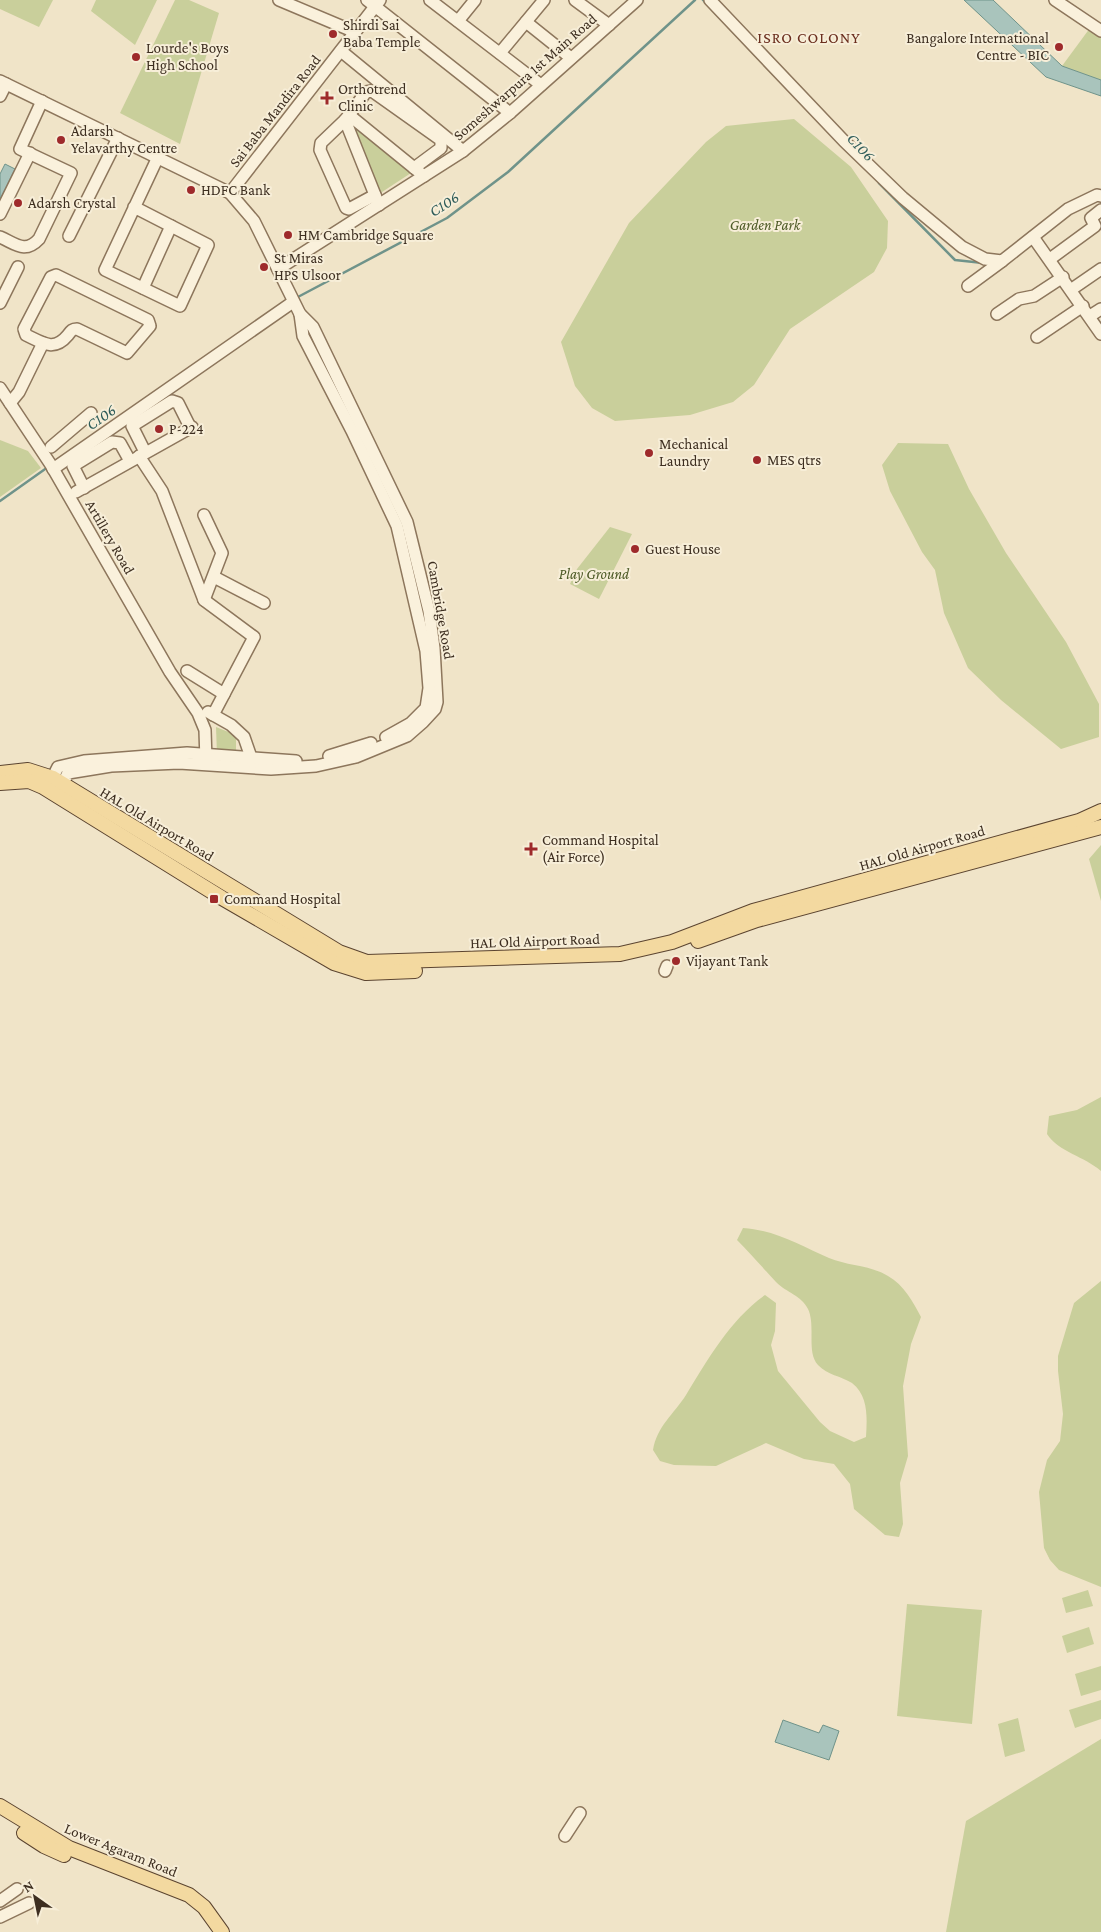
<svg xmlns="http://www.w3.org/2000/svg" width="1101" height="1932" viewBox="0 0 1101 1932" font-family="'Crimson Pro',serif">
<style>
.green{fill:#c9cf9b}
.water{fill:#a9c4bc;stroke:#6f938a}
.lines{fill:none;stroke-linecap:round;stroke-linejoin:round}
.stream{stroke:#6f938a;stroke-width:2.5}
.minor-casing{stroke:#8d765c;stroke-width:14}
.major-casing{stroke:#5b4430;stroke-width:16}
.minor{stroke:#faf1dc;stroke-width:11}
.major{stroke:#f3d9a0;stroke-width:14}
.poi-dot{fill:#9e2a2b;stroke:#f7eed8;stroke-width:2}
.labels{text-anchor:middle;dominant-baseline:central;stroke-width:4;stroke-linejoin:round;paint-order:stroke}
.poi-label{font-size:15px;fill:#3d2e20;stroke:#f7eed8;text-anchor:start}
.street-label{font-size:15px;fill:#3d2e20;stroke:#f7eed8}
.park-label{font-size:15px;font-style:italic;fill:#4d5a26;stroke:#f7eed8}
.neighbourhood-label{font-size:16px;letter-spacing:1px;fill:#6b2e1e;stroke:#f7eed8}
.water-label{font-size:16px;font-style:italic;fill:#2f5d5a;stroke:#f7eed8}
</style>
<rect width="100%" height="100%" fill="#f0e4c8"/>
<!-- green -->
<g class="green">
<path d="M0,0H53L39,27L0,9Z"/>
<path d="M96,0H157L135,45L91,11Z"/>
<path d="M175,0H189L219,13L180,144L120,113Z"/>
<path d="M1090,28L1101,36V80L1062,66Z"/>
<path d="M794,119L851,167L888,221L887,248L874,272L790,329L754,385L733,402L690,415L615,421L592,408L575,386L561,342L629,223L706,142L726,126Z"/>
<path d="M348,120L414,171L379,194Z"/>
<path d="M0,440L28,451L41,468L0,497Z"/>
<path d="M898,443L948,444L969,489L1006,553L1066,642L1099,704V737L1061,749L1001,700L968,668L944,613L935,570L922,552L890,491L882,465Z"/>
<path d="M610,527L632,534L599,599L570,584L577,569Z"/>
<path d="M216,727L236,735V757L217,755Z"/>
<path d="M1101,845V901L1089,859Z"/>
<path d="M1101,1097V1171C1084,1156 1060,1153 1047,1134L1049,1116L1077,1110Z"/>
<path d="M743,1228C775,1230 801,1246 829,1258C848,1266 870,1265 888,1276C904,1285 913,1302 921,1317L911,1344L903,1386L908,1456L900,1483L903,1524L899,1537L885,1535L854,1509L850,1484L834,1464L804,1459L766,1443L716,1466L674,1465L660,1461L653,1450C657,1426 674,1414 686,1395C708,1359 730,1320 765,1295L776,1303L775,1331L771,1345L778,1371L820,1422L830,1431L854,1442L866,1437C867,1419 869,1396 852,1383C841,1376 827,1375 818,1365C806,1352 816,1326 808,1309C801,1295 787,1293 776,1282C763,1268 751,1254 737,1240Z"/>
<path d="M1101,1281V1587L1059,1570L1050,1560L1044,1548L1039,1492L1047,1460L1060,1441L1063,1414L1058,1371V1356L1074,1303Z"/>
<path d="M1088,1590L1093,1606L1066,1613L1062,1598Z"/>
<path d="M907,1604L982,1610L972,1724L897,1716Z"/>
<path d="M1089,1627L1094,1644L1067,1653L1062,1636Z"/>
<path d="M1101,1666V1690L1081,1696L1075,1674Z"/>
<path d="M1101,1700V1719L1075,1728L1069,1710Z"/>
<path d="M1018,1718L1025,1751L1005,1757L998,1724Z"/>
<path d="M1101,1739V1932H946L966,1821Z"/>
</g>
<!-- water -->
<g class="water">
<path d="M964,0H993L1062,66L1101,80V96L1046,77Z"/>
<path d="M5,164L15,169L0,199V174Z"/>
<path d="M783,1720L819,1733L823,1725L839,1731L829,1760L775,1742Z"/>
</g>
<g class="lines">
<!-- stream -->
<g class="stream">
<path d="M703,0L774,75"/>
<path d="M879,183L955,260L983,263"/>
<path d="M296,298L447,218L508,172L695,0"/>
<path d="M0,501L48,467"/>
</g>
<defs>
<g id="minor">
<path d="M279,0L355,32"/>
<path d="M367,0L510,113"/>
<path d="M430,0L541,85"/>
<path d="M575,0L609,25"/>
<path d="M710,0L844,141L903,198L962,247L985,259L1002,261L1068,209L1097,195L1101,196"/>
<path d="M1055,0L1101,31"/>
<path d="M458,21L475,0"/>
<path d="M526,22L571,58"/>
<path d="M341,51L463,151"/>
<path d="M500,53L544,0"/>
<path d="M0,81L230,193L254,221L300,314L313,327L407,522L429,611L434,648L437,702L435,709L423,722L407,736L356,757L316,766L271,769L179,763L111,766L68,773L59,791"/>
<path d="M0,96L6,84"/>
<path d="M349,115L366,92L372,91L441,140V148L414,168"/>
<path d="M345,120L321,143L320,150L346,208L349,209L375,195"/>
<path d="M230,193L380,0"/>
<path d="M379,205L345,120L349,115L424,176"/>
<path d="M134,207L208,245L180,306L105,270L158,157"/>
<path d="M0,214L30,153"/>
<path d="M69,236L118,138"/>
<path d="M0,237C16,244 25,254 39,239L71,173L20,149L42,101"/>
<path d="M1033,237L1101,334"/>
<path d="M1050,259L1095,226L1091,218L1101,210"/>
<path d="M278,269L463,151L510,113L637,0"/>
<path d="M56,275L148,320L150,326L127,353L77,329C72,329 71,331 68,335C54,352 43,343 26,335L24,329L51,277Z"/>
<path d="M968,286L1002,261"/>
<path d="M143,288L171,226"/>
<path d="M1072,289L1101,269"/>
<path d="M0,303L18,267"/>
<path d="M300,314L303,336L352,431L397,526L426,651L429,688L426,708L411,723L386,737"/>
<path d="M997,314L1019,299L1034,296L1063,277"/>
<path d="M1090,316L1101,309"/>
<path d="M1037,337L1083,306"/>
<path d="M0,388L51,465L170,672L198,713L205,730L206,761"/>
<path d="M10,403L19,392L43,343"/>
<path d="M51,447L91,413"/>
<path d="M145,452L132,426L172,401L178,403L190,427"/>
<path d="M139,456L162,491L204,600L254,637L213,715"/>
<path d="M53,469L293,302"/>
<path d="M84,488L73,466L112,442L120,443L130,461"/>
<path d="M76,492L192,427"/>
<path d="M204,515L222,553L204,600"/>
<path d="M214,577L264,603"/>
<path d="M187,671L224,694"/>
<path d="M208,712L231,725L244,737L253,763"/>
<path d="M329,756L371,743"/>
<path d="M49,785L58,767L84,761L187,753L296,761"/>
<path d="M665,971L667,966"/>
<path d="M565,1836L580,1813"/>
<path d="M0,1901L17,1889"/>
<path d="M0,1917L29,1903"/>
</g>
<g id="major">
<path d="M0,773L28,770L53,778L339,952L367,962L620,954L672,942L753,911L1079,821L1101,811"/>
<path d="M0,783L29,781L43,787L222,898L334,963L366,973L415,971"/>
<path d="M698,941L757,920L1101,827"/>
<path d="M0,1806L69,1848L189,1895L204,1907L222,1932"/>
<path d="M24,1833L44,1846L64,1855"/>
</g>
</defs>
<!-- minor casing -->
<use href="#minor" class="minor-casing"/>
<!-- major casing -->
<use href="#major" class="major-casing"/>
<!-- minor -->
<use href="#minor" class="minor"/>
<!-- major -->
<use href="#major" class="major"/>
</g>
<!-- markers -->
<g class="poi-dot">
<circle cx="333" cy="34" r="5"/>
<circle cx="1059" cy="47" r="5"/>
<circle cx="136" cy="57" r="5"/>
<path d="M324.5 90.5h5v5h5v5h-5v5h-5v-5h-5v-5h5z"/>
<circle cx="61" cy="140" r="5"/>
<circle cx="191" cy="190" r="5"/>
<circle cx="18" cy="203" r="5"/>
<circle cx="288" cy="235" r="5"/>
<circle cx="264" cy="267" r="5"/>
<circle cx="159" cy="429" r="5"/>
<circle cx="649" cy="453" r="5"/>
<circle cx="757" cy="460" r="5"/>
<circle cx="635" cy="549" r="5"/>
<path d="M528.5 841.5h5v5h5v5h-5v5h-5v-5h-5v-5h5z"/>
<rect x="209" y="894" width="10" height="10" rx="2.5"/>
<circle cx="676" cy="961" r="5"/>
</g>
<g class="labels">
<!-- poi labels -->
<g class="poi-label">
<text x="343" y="25">Shirdi Sai<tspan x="343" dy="17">Baba Temple</tspan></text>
<text x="1049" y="38" text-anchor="end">Bangalore International<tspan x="1049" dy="17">Centre - BIC</tspan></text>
<text x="146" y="48">Lourde's Boys<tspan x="146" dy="17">High School</tspan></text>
<text x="338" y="89">Orthotrend<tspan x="338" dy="17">Clinic</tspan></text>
<text x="71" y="131">Adarsh<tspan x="71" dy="17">Yelavarthy Centre</tspan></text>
<text x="201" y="190">HDFC Bank</text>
<text x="28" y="203">Adarsh Crystal</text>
<text x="298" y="235">HM Cambridge Square</text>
<text x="274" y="258">St Miras<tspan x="274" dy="17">HPS Ulsoor</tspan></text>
<text x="169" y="429">P-224</text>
<text x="659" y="444">Mechanical<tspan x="659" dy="17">Laundry</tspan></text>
<text x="767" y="460">MES qtrs</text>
<text x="645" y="549">Guest House</text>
<text x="542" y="840">Command Hospital<tspan x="542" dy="17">(Air Force)</tspan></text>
<text x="224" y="899">Command Hospital</text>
<text x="686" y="961">Vijayant Tank</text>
</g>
<!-- street labels -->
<g class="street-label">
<text transform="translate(525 77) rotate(-41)">Someshwarpura 1st Main Road</text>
<text transform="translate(275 111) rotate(-52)">Sai Baba Mandira Road</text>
<text transform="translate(110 537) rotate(60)">Artillery Road</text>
<text transform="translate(441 610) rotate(80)">Cambridge Road</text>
<text transform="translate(157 824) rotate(31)">HAL Old Airport Road</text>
<text transform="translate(922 848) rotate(-16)">HAL Old Airport Road</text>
<text transform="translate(535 941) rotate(-2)">HAL Old Airport Road</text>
<text transform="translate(121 1850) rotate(22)">Lower Agaram Road</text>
</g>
<!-- park labels -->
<g class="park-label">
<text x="765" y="225">Garden Park</text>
<text x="594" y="574">Play Ground</text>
</g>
<!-- neighbourhood labels -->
<g class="neighbourhood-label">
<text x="809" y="37">ISRO COLONY</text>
</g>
<!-- water labels -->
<g class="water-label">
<text transform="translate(861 147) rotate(46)">C106</text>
<text transform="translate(444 204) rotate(-33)">C106</text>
<text transform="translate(101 417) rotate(-35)">C106</text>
</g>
</g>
<!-- north arrow -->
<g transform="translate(35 1897) rotate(327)" stroke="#f7eed8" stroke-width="4" paint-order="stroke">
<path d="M0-4L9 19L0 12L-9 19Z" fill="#3d2e20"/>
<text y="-8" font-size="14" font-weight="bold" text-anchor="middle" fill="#3d2e20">N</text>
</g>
</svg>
